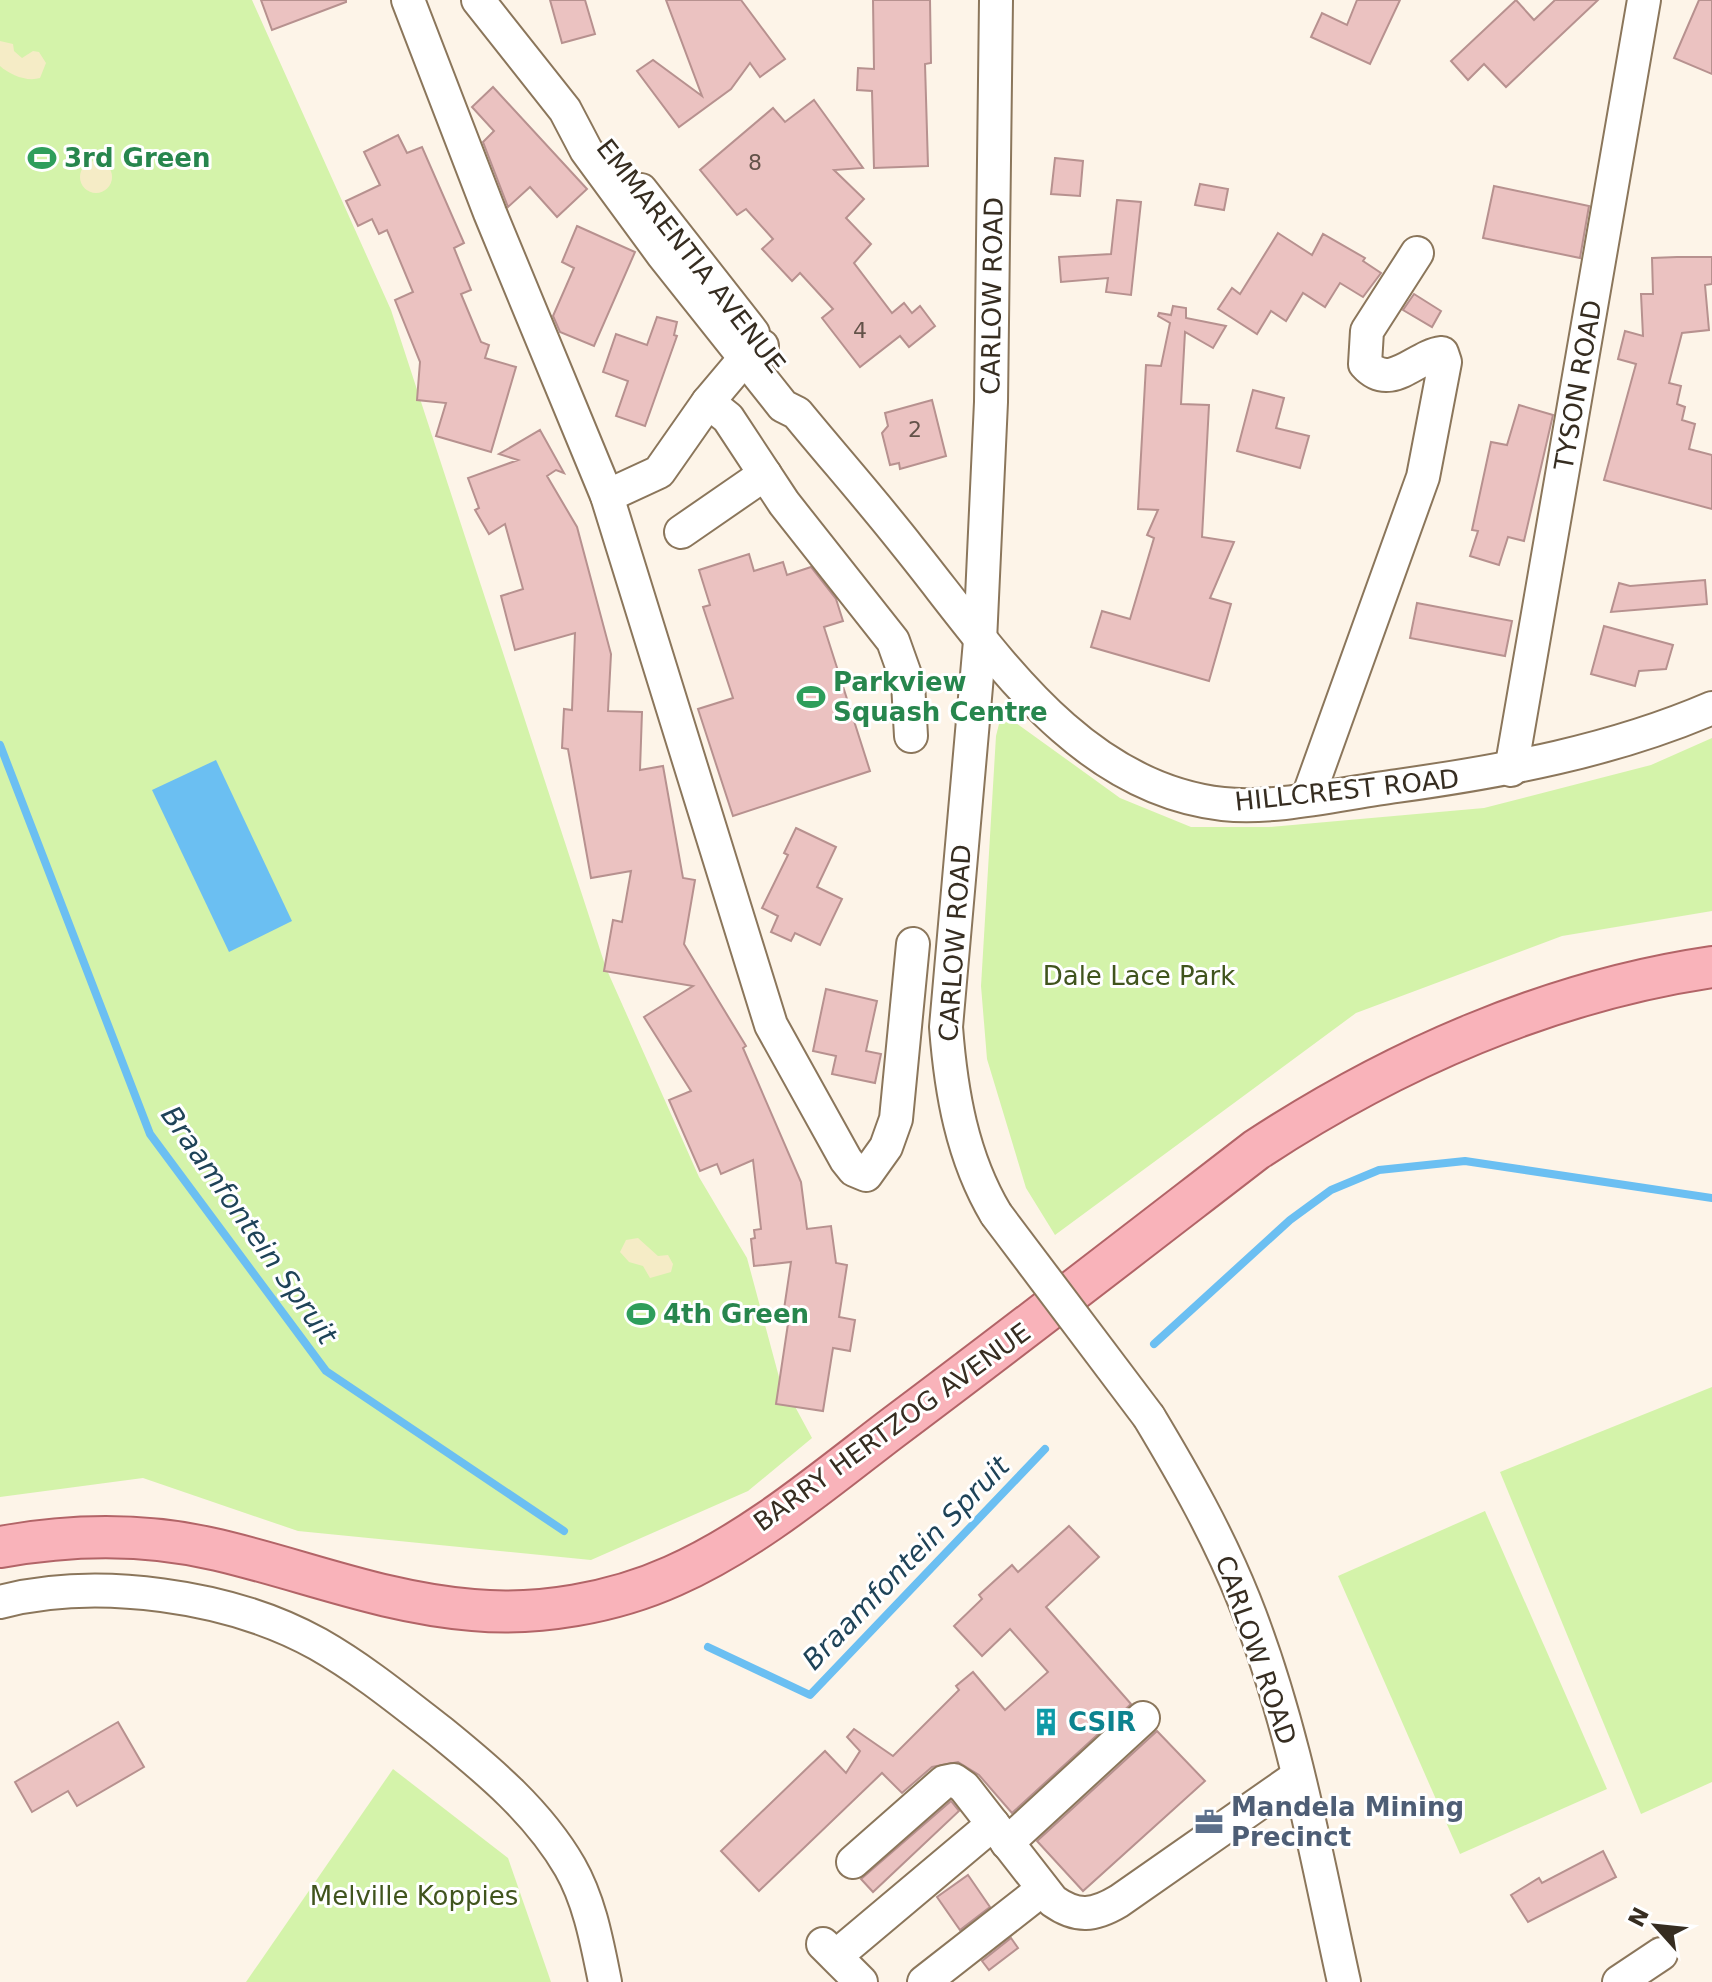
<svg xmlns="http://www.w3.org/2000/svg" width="1712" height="1982" viewBox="0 0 1712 1982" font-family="'DejaVu Sans',sans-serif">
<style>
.green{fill:#d4f3aa}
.sand{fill:#f5ecc6}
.water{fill:#6bbff2}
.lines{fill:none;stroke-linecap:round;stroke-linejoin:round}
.stream{stroke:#6bbff2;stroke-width:8}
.building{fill:#ebc2c1;stroke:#b7918f;stroke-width:2}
.minor-casing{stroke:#8b765b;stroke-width:36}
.major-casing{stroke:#b26467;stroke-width:44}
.minor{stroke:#fff;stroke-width:32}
.major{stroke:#f9b3ba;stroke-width:40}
.minor-bridge-casing{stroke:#8b765b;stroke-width:36;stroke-linecap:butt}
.minor-bridge{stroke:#fff;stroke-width:32}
.labels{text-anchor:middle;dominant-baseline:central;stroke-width:6;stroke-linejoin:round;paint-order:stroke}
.number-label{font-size:22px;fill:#635249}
.leisure-label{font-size:26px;font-weight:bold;fill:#27864d;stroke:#fff;text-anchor:start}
.street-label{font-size:26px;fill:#362d21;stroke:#fff}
.park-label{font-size:26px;fill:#40541d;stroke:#fff}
.culture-label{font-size:26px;font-weight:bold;fill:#0d838f;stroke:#fff;text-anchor:start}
.service-label{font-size:26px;font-weight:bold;fill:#4e5e75;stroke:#fff;text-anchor:start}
.water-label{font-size:28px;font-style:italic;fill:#1e4358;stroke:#fff}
</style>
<rect width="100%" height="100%" fill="#fdf4e8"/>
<!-- green -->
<g class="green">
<path d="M0,0H252L391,310L606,968L699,1177L747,1258L779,1377L812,1438L748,1491L591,1560L298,1531L143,1478L0,1497Z"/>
<path d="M1012,720L1120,798L1191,827H1269L1484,808L1651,765L1712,738V911L1562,936L1356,1013L1055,1235L1026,1188L987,1059L981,986L996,736L999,724Z"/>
<path d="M1712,1387V1782L1641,1814L1500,1472Z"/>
<path d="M1485,1511L1607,1789L1460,1854L1338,1576Z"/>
<path d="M393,1769L508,1858L551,1982H246Z"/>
</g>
<!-- sand -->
<g class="sand">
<path d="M0,41L13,44L14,51L22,58L33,51L39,52L46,63L40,78C27,82 10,75 0,66Z"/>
<circle cx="96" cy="177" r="16"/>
<path d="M638,1238L658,1256L668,1255L673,1264L671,1272L650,1278L643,1266L629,1262L620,1252L626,1240Z"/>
</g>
<!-- water -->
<path class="water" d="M216,760L292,921L229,952L152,790Z"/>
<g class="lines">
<!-- stream -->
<g class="stream">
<path d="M0,745L150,1134L326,1371L564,1531"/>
<path d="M1154,1344L1290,1220L1331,1190L1379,1170L1465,1161L1712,1198"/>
<path d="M708,1647L810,1695L1045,1449"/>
</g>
</g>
<!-- building -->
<g class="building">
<path d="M261,0H346V2L272,30Z"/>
<path d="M550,0H585L595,34L562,43Z"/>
<path d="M666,0H741L785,59L760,77L750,63L731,89L679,127L637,71L653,60L702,96Z"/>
<path d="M873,0H930L931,63L925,64L928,166L874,168L872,91L857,90L858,68L874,69Z"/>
<path d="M1357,0H1400L1370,64L1311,37L1322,13L1347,25Z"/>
<path d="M1516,0L1534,20L1555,0H1598L1506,87L1484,64L1468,80L1451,61Z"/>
<path d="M1699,0H1712V74L1674,58Z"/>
<path d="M493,87L587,189L557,217L530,187L508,207L483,142L494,131L472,107Z"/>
<path d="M814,100L863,168L834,170L864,199L846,218L871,244L854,263L892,313L904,303L912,313L920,306L935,326L909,347L900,336L860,367L822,318L833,309L800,273L792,281L762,249L773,239L746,209L737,215L700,170L773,108L785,122Z"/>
<path d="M398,135L407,153L422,147L464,243L454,248L471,290L461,294L481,342L489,345L485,358L516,367L491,452L436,436L446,403L417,400L420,362L395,300L413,292L387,230L379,234L372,219L358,226L346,201L380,185L364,152Z"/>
<path d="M1055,158L1083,161L1080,196L1051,194Z"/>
<path d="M1200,184L1228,189L1224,210L1195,205Z"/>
<path d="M1494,186L1589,206L1580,258L1483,238Z"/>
<path d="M1117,200L1141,202L1131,295L1106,292L1108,278L1061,282L1059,257L1111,254Z"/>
<path d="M577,226L635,252L594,346L560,332L553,316L574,268L562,262Z"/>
<path d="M1278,233L1312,255L1323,234L1365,258L1363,261L1381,273L1363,297L1340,283L1325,307L1303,293L1286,321L1271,311L1257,334L1218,309L1232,288L1240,294Z"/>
<path d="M1677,257H1712V284L1705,285L1709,330L1682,333L1669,383L1681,386L1677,404L1685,407L1682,420L1695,424L1689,449L1712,455V509L1604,480L1636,364L1618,359L1625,331L1643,336L1641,294H1653L1652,258Z"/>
<path d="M1414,294L1441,311L1432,327L1403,310Z"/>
<path d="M1173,306L1186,308V318L1226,326L1213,348L1185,332L1181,404L1209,405L1202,537L1234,542L1210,598L1231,604L1209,681L1091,647L1102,611L1130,619L1154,538L1147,535L1158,510L1138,509L1146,365L1161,366L1170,323L1158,316L1159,313L1171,315Z"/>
<path d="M657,317L677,322L674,335L677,336L645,426L616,416L628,381L603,372L616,334L647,345Z"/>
<path d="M1253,390L1284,398L1276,428L1309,436L1300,468L1237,451Z"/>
<path d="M932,400L946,456L900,469L899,463L890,465L882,433L888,426L885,413Z"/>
<path d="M1519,405L1553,415L1524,541L1508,537L1499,565L1470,556L1478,531L1472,530L1491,442L1507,445Z"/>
<path d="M540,430L564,473L556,470L547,476L577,527L611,654L608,711L642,712L640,770L663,766L683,878L695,880L684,944L746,1046L743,1048L801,1182L807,1229L831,1226L836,1263L847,1265L839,1317L855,1320L850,1351L833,1348L823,1411L776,1404L789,1317L783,1316L791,1262L754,1266L751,1239L755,1238L754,1230L761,1229L753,1160L721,1174L717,1164L700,1171L669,1100L691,1091L644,1017L693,986L604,971L613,920L622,922L631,871L591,878L568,749L562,748L564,709L572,710L575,633L515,650L501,596L523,589L505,524L489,534L475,510L479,508L468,478L518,460L499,454Z"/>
<path d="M749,554L754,571L783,562L787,575L811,567L836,599L843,621L824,627L870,771L733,816L698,709L733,698L703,607L710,605L699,570Z"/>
<path d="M1705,580L1707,604L1611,612L1619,583L1630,586Z"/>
<path d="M1417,603L1512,621L1505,656L1410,638Z"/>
<path d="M1604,626L1673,645L1666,669L1639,671L1635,686L1591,674Z"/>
<path d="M796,828L836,847L817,887L842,899L820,945L795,933L791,941L771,932L778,916L762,908L788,855L784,853Z"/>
<path d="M826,989L877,1001L866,1051L881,1054L875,1083L832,1074L836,1056L813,1051Z"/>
<path d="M1069,1526L1099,1557L1046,1607L1131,1704L1012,1813L979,1775L958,1762L932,1767L902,1793L882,1773L759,1891L721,1851L825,1751L846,1773L860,1751L847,1737L854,1729L893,1756L959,1690L956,1686L973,1672L1005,1710L1048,1672L1010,1629L982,1656L954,1626L982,1599L979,1595L1012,1565L1018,1572Z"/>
<path d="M118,1722L144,1767L77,1806L68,1791L32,1812L15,1782Z"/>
<path d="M1157,1731L1205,1781L1083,1891L1037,1841Z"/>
<path d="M951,1801L959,1811L873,1892L861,1879Z"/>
<path d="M1603,1851L1616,1877L1528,1922L1511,1895L1539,1878L1542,1883Z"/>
<path d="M968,1875L990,1907L960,1930L937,1897Z"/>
<path d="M1011,1938L1018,1948L989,1970L982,1961Z"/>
</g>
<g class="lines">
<defs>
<g id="minor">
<path d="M408,0L490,213L607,496L771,1025L846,1160L854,1170L866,1175L886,1147L896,1119L913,944"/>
<path d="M478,0L565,110L586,150L663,255L783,406L797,413C834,458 873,502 909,548C992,651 1078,788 1223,804C1275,810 1343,793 1397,786C1504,771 1612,751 1712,708"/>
<path d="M996,0L991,402L980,641L946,1027C951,1092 962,1157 996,1214"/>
<path d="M641,190L753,333"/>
<path d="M708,402L728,418L784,503L893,641L908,683L911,736"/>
<path d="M607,496L659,472L708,402L745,358L762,346"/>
<path d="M681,532L765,474"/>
<path d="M1511,770L1644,0"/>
<path d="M1308,797L1423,477L1445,362L1442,353C1415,356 1391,393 1365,364L1367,331L1417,253"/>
<path d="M1149,1417C1185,1477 1218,1535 1244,1600C1293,1722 1316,1855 1344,1982"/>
<path d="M0,1602C97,1577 230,1595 318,1644C362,1669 401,1701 441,1732C489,1771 538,1812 570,1867C590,1902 597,1943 605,1982"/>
<path d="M1007,1843L1143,1718"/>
<path d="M853,1862L944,1782L954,1780L964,1787L1053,1901C1077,1918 1094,1916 1119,1901L1298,1776"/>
<path d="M823,1944L861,1982"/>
<path d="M836,1956L993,1824"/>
<path d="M924,1982L1043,1889"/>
<path d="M1619,1982L1661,1954"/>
</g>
<path id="major" d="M0,1547C72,1534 147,1533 218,1550C303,1570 384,1603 473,1610C538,1616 613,1603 673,1576C752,1541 822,1482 890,1430C1013,1338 1134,1244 1256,1150C1393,1060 1549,991 1712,967"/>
</defs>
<!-- minor casing -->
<use href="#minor" class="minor-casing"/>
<!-- major casing -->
<use href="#major" class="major-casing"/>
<!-- minor -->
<use href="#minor" class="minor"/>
<!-- major -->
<use href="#major" class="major"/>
<defs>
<path id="minor-bridge" d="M996,1214L1149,1417"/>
</defs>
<!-- minor-bridge casing -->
<use href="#minor-bridge" class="minor-bridge-casing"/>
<!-- minor-bridge -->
<use href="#minor-bridge" class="minor-bridge"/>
</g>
<!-- icons -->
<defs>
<symbol id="stadium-bare" viewBox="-9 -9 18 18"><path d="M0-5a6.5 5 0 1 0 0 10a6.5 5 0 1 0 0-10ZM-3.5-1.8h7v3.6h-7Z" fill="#2e9e5b" stroke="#fff" stroke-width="2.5" paint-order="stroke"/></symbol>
<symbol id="building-bare" viewBox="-9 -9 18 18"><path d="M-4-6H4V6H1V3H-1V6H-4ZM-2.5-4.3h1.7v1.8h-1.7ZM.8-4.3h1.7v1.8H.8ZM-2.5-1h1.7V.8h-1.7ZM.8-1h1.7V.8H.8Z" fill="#0f9aa8" stroke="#fff" stroke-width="2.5" paint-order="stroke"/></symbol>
<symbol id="office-bare" viewBox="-9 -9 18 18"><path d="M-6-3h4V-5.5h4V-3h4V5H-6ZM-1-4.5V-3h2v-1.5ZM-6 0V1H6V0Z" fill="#5c6f8a" stroke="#fff" stroke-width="2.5" paint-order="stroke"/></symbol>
</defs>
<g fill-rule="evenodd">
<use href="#stadium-bare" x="22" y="138" width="40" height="40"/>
<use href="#stadium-bare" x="791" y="677" width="40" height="40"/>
<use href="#stadium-bare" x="621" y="1294" width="40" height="40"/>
<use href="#building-bare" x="1026" y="1702" width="40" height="40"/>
<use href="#office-bare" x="1189" y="1802" width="40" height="40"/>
</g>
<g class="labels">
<!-- number labels -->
<g class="number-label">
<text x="755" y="162">8</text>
<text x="860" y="330">4</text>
<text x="915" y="429">2</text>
</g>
<!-- leisure labels -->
<g class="leisure-label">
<text x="64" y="158">3rd Green</text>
<text x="833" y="682">Parkview<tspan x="833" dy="30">Squash Centre</tspan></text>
<text x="663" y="1314">4th Green</text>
</g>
<!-- street labels -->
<g class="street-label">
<text transform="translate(691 256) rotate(52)">EMMARENTIA AVENUE</text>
<text transform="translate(992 296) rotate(-89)">CARLOW ROAD</text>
<text transform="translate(1578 385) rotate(-80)">TYSON ROAD</text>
<text transform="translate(1347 790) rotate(-6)">HILLCREST ROAD</text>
<text transform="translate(955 943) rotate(-86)">CARLOW ROAD</text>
<text transform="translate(892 1427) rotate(-36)">BARRY HERTZOG AVENUE</text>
<text transform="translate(1256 1650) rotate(71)">CARLOW ROAD</text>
</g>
<!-- park labels -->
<g class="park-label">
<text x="1139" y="976">Dale Lace Park</text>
<text x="414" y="1896">Melville Koppies</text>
</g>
<!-- culture labels -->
<g class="culture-label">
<text x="1068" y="1722">CSIR</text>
</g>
<!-- service labels -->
<g class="service-label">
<text x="1231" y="1807">Mandela Mining<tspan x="1231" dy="30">Precinct</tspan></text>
</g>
<!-- water labels -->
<g class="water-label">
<text transform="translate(249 1225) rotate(55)">Braamfontein Spruit</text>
<text transform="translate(906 1563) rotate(-46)">Braamfontein Spruit</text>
</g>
</g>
<!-- north arrow -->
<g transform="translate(1656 1926) rotate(297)" stroke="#ffffff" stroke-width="6" paint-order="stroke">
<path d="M0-6L14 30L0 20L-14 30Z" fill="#362d21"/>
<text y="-12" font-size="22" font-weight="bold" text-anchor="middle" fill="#362d21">N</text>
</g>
</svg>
